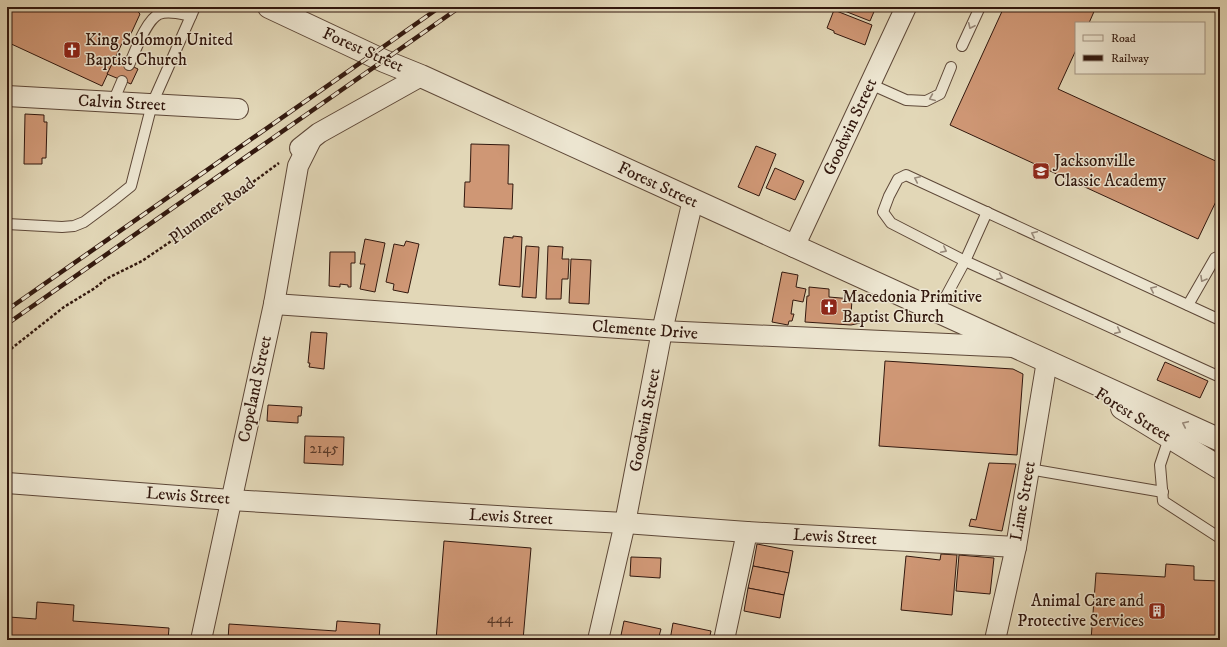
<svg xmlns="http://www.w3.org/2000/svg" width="1227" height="647" viewBox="0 0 1227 647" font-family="'IM FELL DW Pica',serif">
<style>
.building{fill:#cf9775;stroke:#32180e}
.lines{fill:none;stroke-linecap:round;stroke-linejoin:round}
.service-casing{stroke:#5e4838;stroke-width:12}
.minor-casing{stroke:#5e4838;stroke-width:22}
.tertiary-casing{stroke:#5e4838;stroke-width:24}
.path{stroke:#32180e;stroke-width:2.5;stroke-dasharray:3 2;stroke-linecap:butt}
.service{stroke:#ece5d0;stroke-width:10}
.minor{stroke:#ece5d0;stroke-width:20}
.tertiary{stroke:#ece5d0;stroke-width:22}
.rail-casing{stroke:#32180e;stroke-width:4.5}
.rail{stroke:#ece5d0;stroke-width:3;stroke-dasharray:9;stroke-linecap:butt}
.oneway{stroke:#988979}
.labels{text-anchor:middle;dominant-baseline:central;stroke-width:3;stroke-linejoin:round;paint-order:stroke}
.number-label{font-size:15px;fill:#593828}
.poi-label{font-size:17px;fill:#32180e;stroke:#ece5d0;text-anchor:start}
.street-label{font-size:17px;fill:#32180e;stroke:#ece5d0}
</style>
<rect width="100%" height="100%" fill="#e2d7b7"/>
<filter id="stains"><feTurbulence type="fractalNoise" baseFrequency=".005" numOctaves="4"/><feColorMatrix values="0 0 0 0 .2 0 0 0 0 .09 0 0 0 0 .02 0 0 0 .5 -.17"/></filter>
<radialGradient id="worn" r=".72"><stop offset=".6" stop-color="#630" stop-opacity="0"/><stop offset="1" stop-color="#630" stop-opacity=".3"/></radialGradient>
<!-- building -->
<g class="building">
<path d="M7,7H136L139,13L140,14L129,38L125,37L102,86L7,42Z"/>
<path d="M838,7H876L870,21L837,8Z"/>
<path d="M1004,7H1096L1089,23H1076V50L1058,89L1220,163V193L1198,239L950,125Z"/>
<path d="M834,10L872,25L865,45L834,33V31L827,28Z"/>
<path d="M115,58L138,69L131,84L107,74Z"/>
<path d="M25,114L44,115V122H47L46,158H42V164H24Z"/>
<path d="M471,144L509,145L508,184H513L512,209L464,207L465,182H470Z"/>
<path d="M756,146L776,154L759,196L738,187Z"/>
<path d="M775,168L804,181L795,200L766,188Z"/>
<path d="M513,236L522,237L520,287L499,285L504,237L513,238Z"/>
<path d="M365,239L385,243L375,292L360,289L365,264H360Z"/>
<path d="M406,241L419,244L408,293L393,290L394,284L386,282L394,244L404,246Z"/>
<path d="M526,246L539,247L536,298L522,297Z"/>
<path d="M548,246L563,247L562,259H569L568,279H562L561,299H546Z"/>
<path d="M330,252H355V263H351V287H348V285L340,284V287L329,286Z"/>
<path d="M571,259L591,260L589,304L569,303Z"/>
<path d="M782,272L798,275L796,287L806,289L803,302L793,300L791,314H794L792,321H789L788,325L772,322Z"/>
<path d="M809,287L829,289V297L852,299L851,315L858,316L860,318V323L851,325L805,322L807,296H809Z"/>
<path d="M311,332L327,333L324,369L309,367L310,363H308Z"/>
<path d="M885,361L1013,369L1023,374L1017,455L879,446Z"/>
<path d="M1165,362L1208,381L1200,398L1157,380Z"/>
<path d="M268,405L302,407L301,416H298V423L267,421Z"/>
<path d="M305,436L344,437L343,465L304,463Z"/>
<path d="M989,463L1016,464L1002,531L969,526L971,519L976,520Z"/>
<path d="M444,541L531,548L523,640H436Z"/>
<path d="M757,544L793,551L789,573L753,566Z"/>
<path d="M941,554L957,555L952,615L901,610L906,556L940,560Z"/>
<path d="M959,555L994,558L990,594L956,591Z"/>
<path d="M631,557L661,558L660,578L630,576Z"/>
<path d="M1166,564L1194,566V580L1220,581V640H1091L1096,573L1165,577Z"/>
<path d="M753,566L789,573L784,595L748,588Z"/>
<path d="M748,588L784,595L780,618L744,611Z"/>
<path d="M37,602L74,605L73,621L169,628L168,640H7V628L9,617L36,619Z"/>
<path d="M337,621L380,624L379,640H228L229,624L336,631Z"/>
<path d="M624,621L661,629L658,640H620Z"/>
<path d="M673,623L711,631L709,640H670Z"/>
</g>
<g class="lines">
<defs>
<g id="service">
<path d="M962,46L980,7"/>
<path d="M129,65C135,52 146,20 159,14C169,10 181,14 191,16"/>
<path d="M870,84L906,100L926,101L940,94L951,67"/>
<path d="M113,102L122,81"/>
<path d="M7,224L62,227L74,226L84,222L111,202L131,186L152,104L195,7"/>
<path d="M1188,305L1215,258L1220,256"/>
<path d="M938,311L965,261L987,212"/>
<path d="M1220,320L906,175L898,179L889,196L883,212L891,223L965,261L1220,377"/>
<path d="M1169,438L1160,465L1163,501L1220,538"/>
<path d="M1029,469L1163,492"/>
</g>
<g id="minor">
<path d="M7,96L238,109"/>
<path d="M300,148L319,133L421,76"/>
<path d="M794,247L906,7"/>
<path d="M274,304L662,331L1014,347"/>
<path d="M7,483L231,500L547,519L625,523L747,532L1016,547"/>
<path d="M201,640L274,304L298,166L311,140"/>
<path d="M598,640L625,523L662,331L693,200"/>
<path d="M724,640L747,532"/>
<path d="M995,640L1016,547L1047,361"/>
</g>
<g id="tertiary">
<path d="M269,7L384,61L421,76L1220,440"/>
<path d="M1122,408L1220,468"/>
</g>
</defs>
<!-- service casing -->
<use href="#service" class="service-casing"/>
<!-- minor casing -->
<use href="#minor" class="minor-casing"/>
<!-- tertiary casing -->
<use href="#tertiary" class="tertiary-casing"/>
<!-- path -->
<path class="path" d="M7,352L64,307L95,288L106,279L142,261L189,229L279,163"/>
<!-- service -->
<use href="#service" class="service"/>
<!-- minor -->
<use href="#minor" class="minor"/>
<!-- tertiary -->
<use href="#tertiary" class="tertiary"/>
<defs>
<g id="rail">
<path d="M7,310L440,7"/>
<path d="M7,324L460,7"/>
</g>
</defs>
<!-- rail casing -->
<use href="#rail" class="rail-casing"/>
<!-- rail -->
<use href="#rail" class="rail"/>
</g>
<!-- one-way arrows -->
<defs><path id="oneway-chevron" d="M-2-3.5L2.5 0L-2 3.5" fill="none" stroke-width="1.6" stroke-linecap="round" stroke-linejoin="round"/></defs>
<g class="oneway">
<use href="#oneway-chevron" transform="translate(971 26) rotate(115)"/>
<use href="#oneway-chevron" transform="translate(932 98) rotate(157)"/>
<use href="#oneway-chevron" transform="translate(917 179) rotate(-155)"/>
<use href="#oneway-chevron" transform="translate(1034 234) rotate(-155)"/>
<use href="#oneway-chevron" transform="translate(944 250) rotate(27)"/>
<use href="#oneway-chevron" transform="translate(1000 277) rotate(24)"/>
<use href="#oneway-chevron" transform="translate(1203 279) rotate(120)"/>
<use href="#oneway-chevron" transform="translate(1153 289) rotate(-155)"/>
<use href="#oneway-chevron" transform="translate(1118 331) rotate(24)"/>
<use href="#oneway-chevron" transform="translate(1185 424) rotate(-155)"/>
</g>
<!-- icons -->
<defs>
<symbol id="church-square" viewBox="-11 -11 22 22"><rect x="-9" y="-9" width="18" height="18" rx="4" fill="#8f2418" stroke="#ece5d0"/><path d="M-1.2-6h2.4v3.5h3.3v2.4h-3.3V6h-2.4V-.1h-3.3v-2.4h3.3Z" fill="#fff"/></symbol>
<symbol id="school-square" viewBox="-11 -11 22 22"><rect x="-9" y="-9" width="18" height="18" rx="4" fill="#8f2418" stroke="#ece5d0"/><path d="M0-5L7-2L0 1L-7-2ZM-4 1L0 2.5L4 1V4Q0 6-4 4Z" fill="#fff"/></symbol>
<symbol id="building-square" viewBox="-11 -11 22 22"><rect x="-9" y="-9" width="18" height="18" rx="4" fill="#8f2418" stroke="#ece5d0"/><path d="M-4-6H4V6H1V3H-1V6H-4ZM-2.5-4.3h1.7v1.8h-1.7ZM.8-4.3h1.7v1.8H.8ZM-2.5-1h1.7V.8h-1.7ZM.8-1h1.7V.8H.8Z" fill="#fff"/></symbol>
</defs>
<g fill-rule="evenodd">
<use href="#church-square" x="62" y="40" width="20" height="20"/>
<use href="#school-square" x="1031" y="161" width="20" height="20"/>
<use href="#church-square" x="819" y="297" width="20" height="20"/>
<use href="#building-square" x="1147" y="601" width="20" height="20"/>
</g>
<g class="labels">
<!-- number labels -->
<g class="number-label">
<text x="324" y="448">2145</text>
<text x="500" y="618">444</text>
</g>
<!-- poi labels -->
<g class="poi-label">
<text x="85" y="40">King Solomon United<tspan x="85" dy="20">Baptist Church</tspan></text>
<text x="1054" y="161">Jacksonville<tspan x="1054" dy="20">Classic Academy</tspan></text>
<text x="842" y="297">Macedonia Primitive<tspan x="842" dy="20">Baptist Church</tspan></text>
<text x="1144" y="601" text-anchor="end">Animal Care and<tspan x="1144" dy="20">Protective Services</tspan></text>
</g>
<!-- street labels -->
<g class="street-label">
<text transform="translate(363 50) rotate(24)">Forest Street</text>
<text transform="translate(122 103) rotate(3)">Calvin Street</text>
<text transform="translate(850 127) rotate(-65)">Goodwin Street</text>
<text transform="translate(658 185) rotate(25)">Forest Street</text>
<text transform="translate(212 211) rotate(-36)">Plummer Road</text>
<text transform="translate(645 330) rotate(4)">Clemente Drive</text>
<text transform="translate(255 389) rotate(-78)">Copeland Street</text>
<text transform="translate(1133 415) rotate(32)">Forest Street</text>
<text transform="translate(645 420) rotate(-79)">Goodwin Street</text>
<text transform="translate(188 496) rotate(4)">Lewis Street</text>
<text transform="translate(1023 501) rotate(-80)">Lime Street</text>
<text transform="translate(511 517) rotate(3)">Lewis Street</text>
<text transform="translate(835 537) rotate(3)">Lewis Street</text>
</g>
</g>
<!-- margin -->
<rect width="1227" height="647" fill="none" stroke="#e2d7b7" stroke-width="24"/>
<rect x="8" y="8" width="1211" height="631" fill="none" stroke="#32180e" stroke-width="2"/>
<rect x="12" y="12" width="1203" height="623" fill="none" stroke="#32180e"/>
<!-- legend -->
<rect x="1075" y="22" width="130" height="52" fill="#ece5d0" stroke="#a29382"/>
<rect x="1083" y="35" width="20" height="6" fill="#ece5d0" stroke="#a29382"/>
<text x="1111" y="42" font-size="12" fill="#32180e">Road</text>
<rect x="1083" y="55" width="20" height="6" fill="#32180e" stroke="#a29382"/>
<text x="1111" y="62" font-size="12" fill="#32180e">Railway</text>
<rect width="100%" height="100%" filter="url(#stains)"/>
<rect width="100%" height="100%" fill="url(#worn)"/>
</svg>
